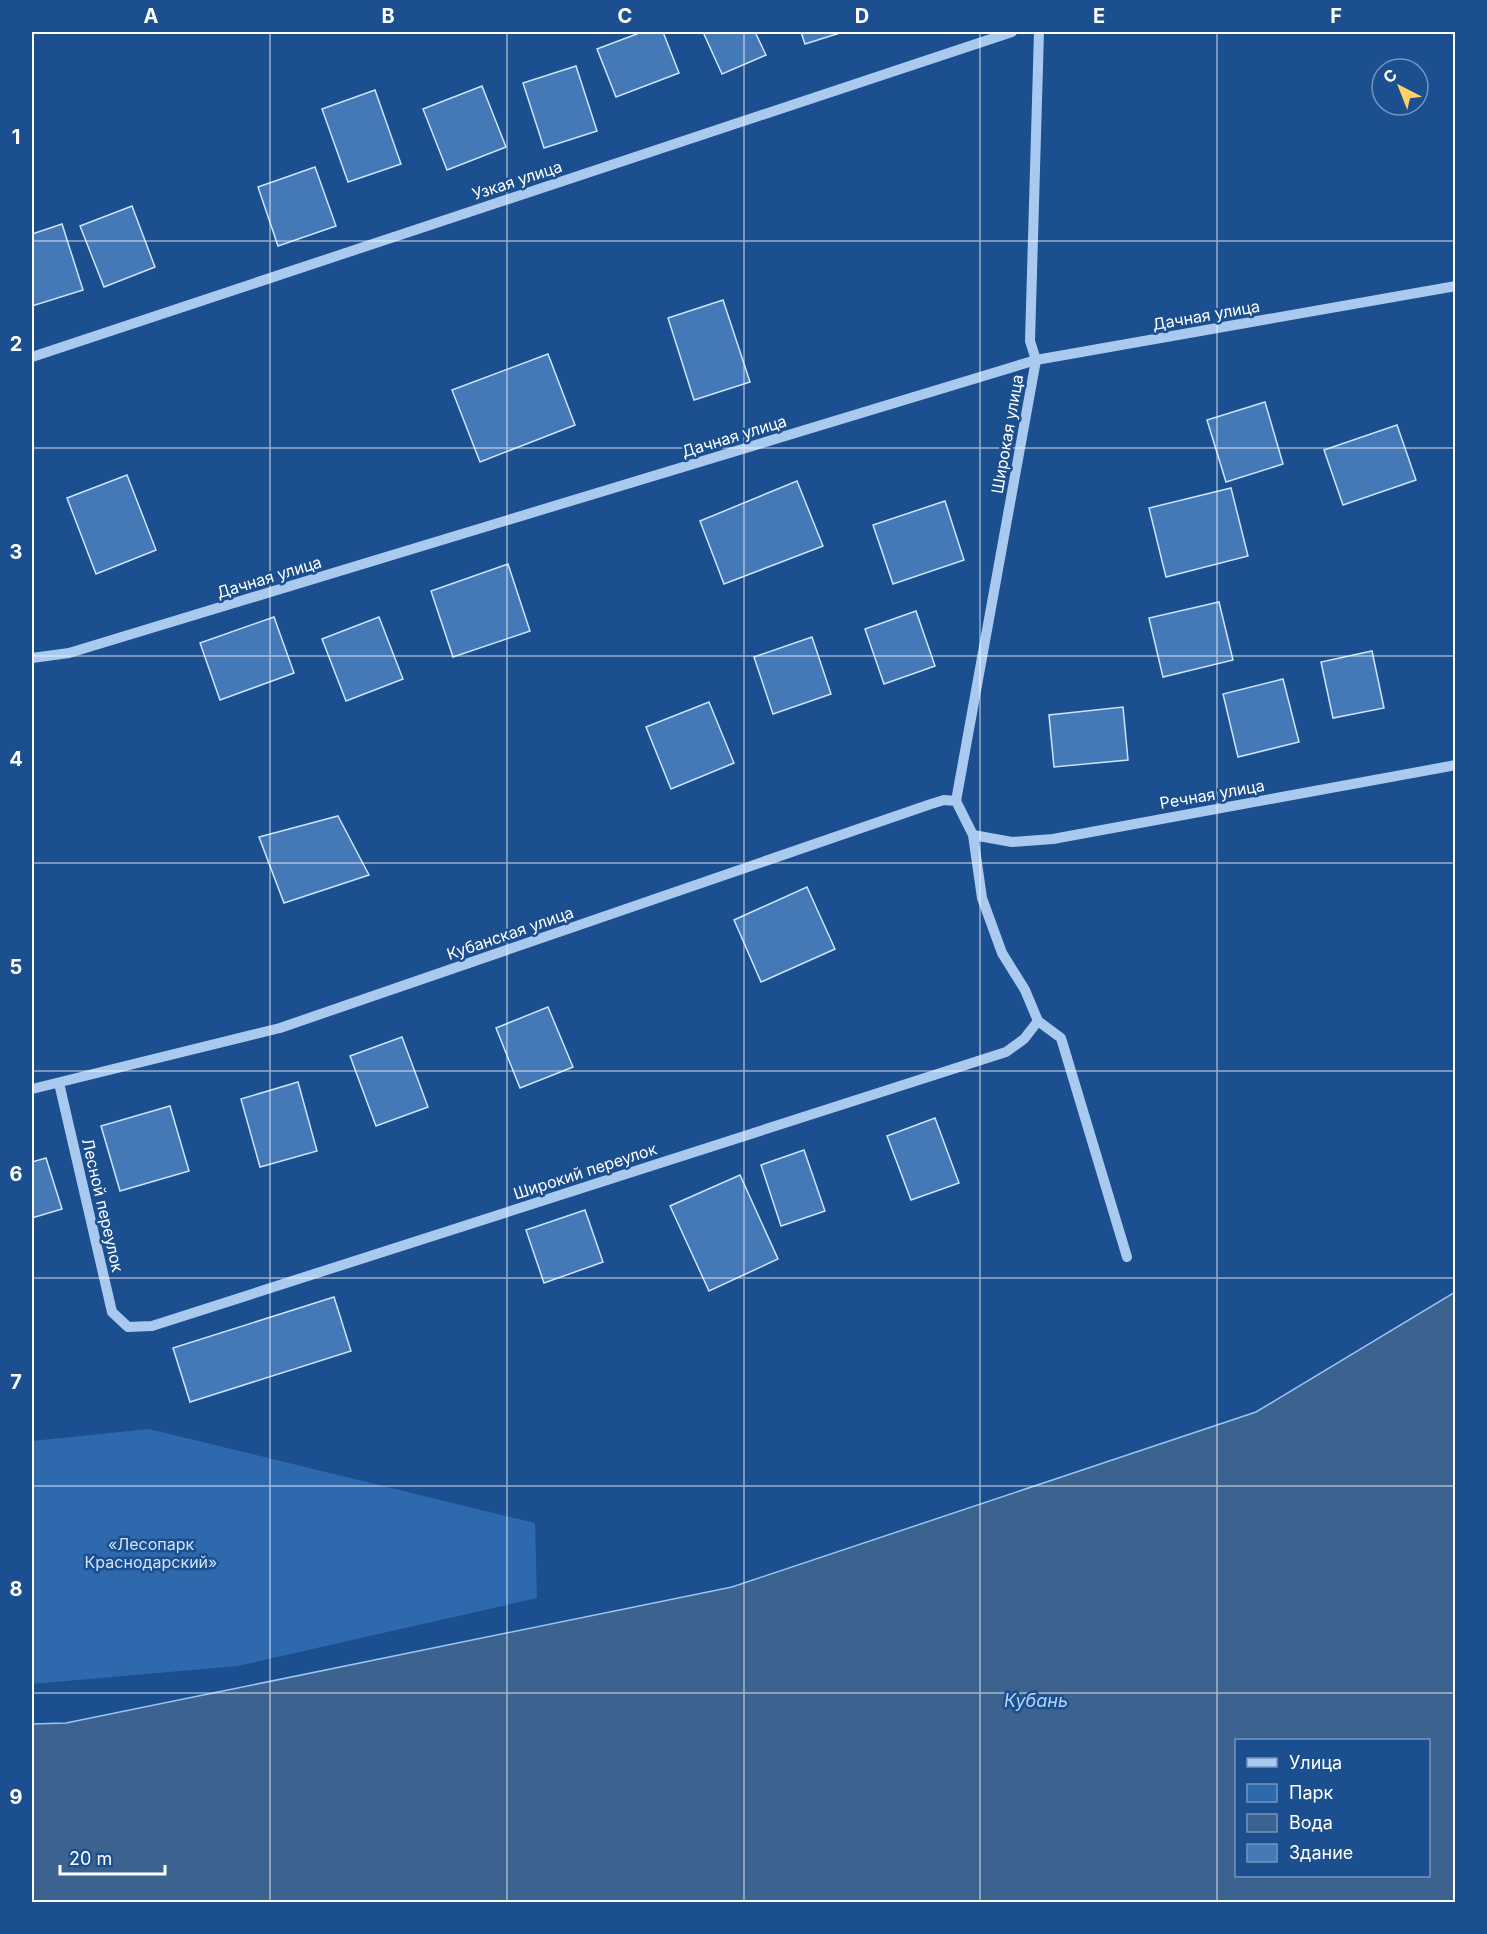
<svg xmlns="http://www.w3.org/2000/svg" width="1487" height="1934" viewBox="0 0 1487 1934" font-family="Inter,sans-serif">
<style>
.green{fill:#2e69ad}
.water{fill:#3c6290;stroke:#9cc4f0;stroke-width:1.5;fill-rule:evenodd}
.building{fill:#4478b7;stroke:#cfe3fa;stroke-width:1.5}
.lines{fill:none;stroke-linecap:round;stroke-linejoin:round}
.minor{stroke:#a9c9ee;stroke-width:10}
.grid{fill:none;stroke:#fff;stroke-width:1.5;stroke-opacity:0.55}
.labels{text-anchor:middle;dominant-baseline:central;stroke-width:5;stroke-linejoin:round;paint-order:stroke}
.street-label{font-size:16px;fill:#fff;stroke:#1b4f8f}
.park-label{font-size:16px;fill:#cfe3fa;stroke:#1b4f8f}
.water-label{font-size:18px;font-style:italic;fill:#b5d3f5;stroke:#1b4f8f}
.neatline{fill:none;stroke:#fff;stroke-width:2}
.grid-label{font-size:20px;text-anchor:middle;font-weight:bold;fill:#fff}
</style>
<rect width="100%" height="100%" fill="#1b4f8f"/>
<!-- green -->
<path class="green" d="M149,1429L535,1523L537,1598L238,1666L32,1684V1441Z"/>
<!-- water -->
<path class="water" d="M1455,1292V1902H32V1724L66,1723L732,1587L1256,1412ZM1236,1740H1428V1876H1236Z"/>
<!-- building -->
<g class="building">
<path d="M642,32H663L679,73L616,97L597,49Z"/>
<path d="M703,32H755L766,55L722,74Z"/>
<path d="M801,32H843L805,44Z"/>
<path d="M576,66L597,131L544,148L523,83Z"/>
<path d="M482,86L506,147L447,170L423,109Z"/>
<path d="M375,90L401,164L348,182L322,109Z"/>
<path d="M315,167L336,226L278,246L258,187Z"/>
<path d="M132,206L155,267L104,287L80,226Z"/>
<path d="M62,224L83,290L32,306V234Z"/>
<path d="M723,300L750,382L694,400L668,318Z"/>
<path d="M548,354L575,425L480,462L452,390Z"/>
<path d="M1265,402L1283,464L1226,482L1207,420Z"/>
<path d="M1397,425L1416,480L1343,505L1324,450Z"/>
<path d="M127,475L156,550L96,574L67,498Z"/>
<path d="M797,481L823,546L724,584L700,521Z"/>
<path d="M1231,488L1248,556L1166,577L1149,508Z"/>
<path d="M945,501L964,560L893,584L873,525Z"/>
<path d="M508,564L530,631L453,657L431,591Z"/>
<path d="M1219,602L1233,660L1163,677L1149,618Z"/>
<path d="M916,611L935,666L884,684L865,629Z"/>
<path d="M274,617L294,673L220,700L200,643Z"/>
<path d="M379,617L403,679L346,701L322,639Z"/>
<path d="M812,637L831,694L773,714L754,657Z"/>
<path d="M1372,651L1384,708L1333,718L1321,662Z"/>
<path d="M1283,679L1299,742L1238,757L1223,694Z"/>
<path d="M709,702L734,763L671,789L646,727Z"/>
<path d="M1123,707L1128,760L1054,767L1049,715Z"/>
<path d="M338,816L369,875L284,903L259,837Z"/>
<path d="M807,887L835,949L761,982L734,920Z"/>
<path d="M548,1007L573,1067L520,1088L496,1028Z"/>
<path d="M402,1037L428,1107L376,1126L350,1056Z"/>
<path d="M298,1082L317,1151L260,1167L241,1099Z"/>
<path d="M170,1106L189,1171L120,1191L101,1126Z"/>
<path d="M935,1118L959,1183L911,1200L887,1136Z"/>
<path d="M804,1150L825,1211L781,1226L761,1165Z"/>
<path d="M46,1158L62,1209L32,1218V1162Z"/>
<path d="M740,1175L778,1259L709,1291L670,1206Z"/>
<path d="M585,1210L603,1262L544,1283L526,1230Z"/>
<path d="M334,1297L351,1351L190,1402L173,1348Z"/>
</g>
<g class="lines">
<!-- minor -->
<g class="minor">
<path d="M32,357L1012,32"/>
<path d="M32,658L69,653L1036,360L1456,286"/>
<path d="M956,801L1036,360L1030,341L1039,32"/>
<path d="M973,835L1012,842L1053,839L1456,765"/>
<path d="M59,1083L112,1312L128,1327L152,1326L1006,1052L1024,1039L1038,1021"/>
<path d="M32,1089L280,1028L931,804L944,800L956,801L973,835L982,898L1002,953L1025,990L1038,1021L1061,1038L1127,1257"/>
</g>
</g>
<!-- grid -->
<path class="grid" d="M270,32V1902M507,32V1902M744,32V1902M980,32V1902M1217,32V1902M32,241H1456M32,448H1456M32,656H1456M32,863H1456M32,1071H1456M32,1278H1456M32,1486H1456M32,1693H1456"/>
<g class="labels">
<!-- street labels -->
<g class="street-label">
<text transform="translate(517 180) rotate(-18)">Узкая улица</text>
<text transform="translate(1206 315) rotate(-10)">Дачная улица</text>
<text transform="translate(1007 434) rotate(-80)">Широкая улица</text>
<text transform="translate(734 436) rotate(-17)">Дачная улица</text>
<text transform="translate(269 577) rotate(-17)">Дачная улица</text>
<text transform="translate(1212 794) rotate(-10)">Речная улица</text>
<text transform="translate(510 933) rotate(-19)">Кубанская улица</text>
<text transform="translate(585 1171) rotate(-18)">Широкий переулок</text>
<text transform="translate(103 1205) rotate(77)">Лесной переулок</text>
</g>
<!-- park labels -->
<g class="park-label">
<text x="151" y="1544">«Лесопарк<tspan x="151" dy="18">Краснодарский»</tspan></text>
</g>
<!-- water labels -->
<g class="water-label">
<text x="1036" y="1700">Кубань</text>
</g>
</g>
<!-- border -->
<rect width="1487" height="1934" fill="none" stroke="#1b4f8f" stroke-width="66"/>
<!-- legend -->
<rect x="1235" y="1739" width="195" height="138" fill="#1b4f8f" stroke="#7695bc" stroke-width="1.5"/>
<rect x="1247" y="1758" width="30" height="9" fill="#a9c9ee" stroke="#7695bc" stroke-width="1.5"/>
<text x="1289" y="1769" font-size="18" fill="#ffffff">Улица</text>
<rect x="1247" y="1784" width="30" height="18" fill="#2e69ad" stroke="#7695bc" stroke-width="1.5"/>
<text x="1289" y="1799" font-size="18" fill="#ffffff">Парк</text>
<rect x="1247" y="1814" width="30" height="18" fill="#3c6290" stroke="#7695bc" stroke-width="1.5"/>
<text x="1289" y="1829" font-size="18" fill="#ffffff">Вода</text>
<rect x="1247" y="1844" width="30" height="18" fill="#4478b7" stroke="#7695bc" stroke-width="1.5"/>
<text x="1289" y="1859" font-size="18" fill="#ffffff">Здание</text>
<!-- north arrow -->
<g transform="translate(1400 87) rotate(318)"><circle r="28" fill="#1b4f8f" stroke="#7695bc" stroke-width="1.5"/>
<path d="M0-4.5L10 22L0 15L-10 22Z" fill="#ffd166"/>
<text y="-9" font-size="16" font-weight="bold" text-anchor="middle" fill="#ffffff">С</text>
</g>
<!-- scale -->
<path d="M60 1865v9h105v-9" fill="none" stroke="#ffffff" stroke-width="3"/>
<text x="69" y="1865" font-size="18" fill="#ffffff" stroke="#1b4f8f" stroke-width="4.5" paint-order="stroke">20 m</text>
<rect x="33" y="33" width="1421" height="1868" class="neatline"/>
<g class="grid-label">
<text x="151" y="23">A</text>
<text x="388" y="23">B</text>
<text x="625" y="23">C</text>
<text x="862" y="23">D</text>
<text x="1099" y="23">E</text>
<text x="1336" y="23">F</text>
<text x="16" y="144">1</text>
<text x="16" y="351">2</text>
<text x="16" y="559">3</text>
<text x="16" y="766">4</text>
<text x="16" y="974">5</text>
<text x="16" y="1181">6</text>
<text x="16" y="1389">7</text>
<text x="16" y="1596">8</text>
<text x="16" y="1804">9</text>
</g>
</svg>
